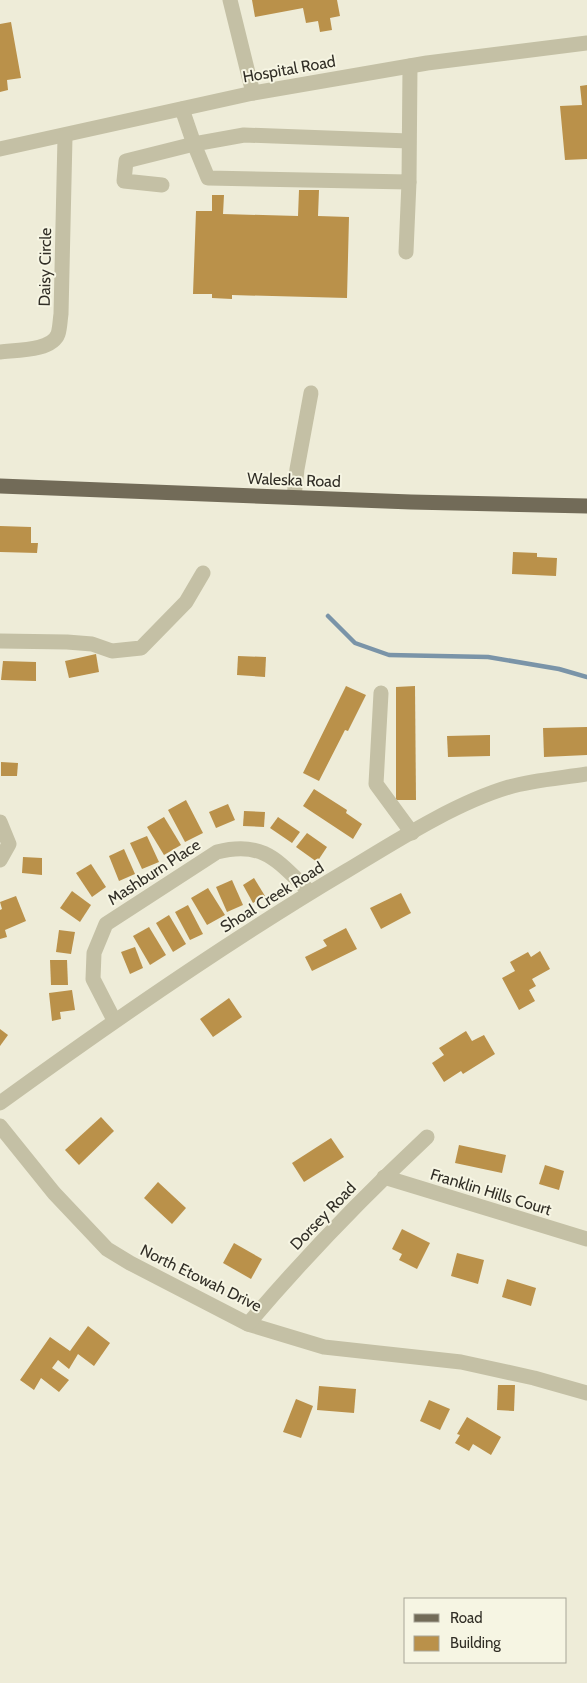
<svg xmlns="http://www.w3.org/2000/svg" width="587" height="1683" viewBox="0 0 587 1683" font-family="Cabin,sans-serif">
<style>
.lines{fill:none;stroke-linecap:round;stroke-linejoin:round}
.stream{stroke:#7a94a8;stroke-width:4.5}
.building{fill:#ba914a}
.minor{stroke:#c4c0a5;stroke-width:15}
.major{stroke:#726b58;stroke-width:15}
.labels{text-anchor:middle;dominant-baseline:central;stroke-width:4;stroke-linejoin:round;paint-order:stroke}
.street-label{font-size:16px;fill:#312e26;stroke:#f6f5e3}
</style>
<rect width="100%" height="100%" fill="#eeecd8"/>
<g class="lines">
<!-- stream -->
<path class="stream" d="M328,616L355,643L389,655L488,657L559,669L587,677"/>
</g>
<!-- building -->
<g class="building">
<path d="M252,0H337L340,16L330,18L332,30L320,32L318,21L306,23L303,8L255,17Z"/>
<path d="M11,22L21,78L7,80L8,90L0,92V24Z"/>
<path d="M587,85V159L565,160L560,106L582,105L580,86Z"/>
<path d="M299,190H319L318,216L349,217L347,298L232,295V299L212,298V294H193L196,211H212V195H224L223,214L298,216Z"/>
<path d="M0,526L31,527V543H38L37,553L0,552Z"/>
<path d="M513,552L537,553V557L557,558L556,576L512,574Z"/>
<path d="M96,654L99,672L69,678L65,661Z"/>
<path d="M238,656L266,657L265,677L237,675Z"/>
<path d="M3,661L36,662V681L1,680Z"/>
<path d="M346,686L366,695L348,731L345,730L319,781L303,773Z"/>
<path d="M415,686L416,800H396V687Z"/>
<path d="M587,727V755L544,757L543,728Z"/>
<path d="M490,735V756L448,757L447,736Z"/>
<path d="M1,762L18,763L17,776H1Z"/>
<path d="M314,789L347,810L346,813L362,824L353,839L303,806Z"/>
<path d="M186,800L203,833L185,842L168,810Z"/>
<path d="M228,804L235,820L216,828L209,812Z"/>
<path d="M244,811L265,812L264,827L243,826Z"/>
<path d="M164,817L181,845L164,855L147,827Z"/>
<path d="M278,817L300,832L292,843L270,828Z"/>
<path d="M307,833L327,847L317,862L296,847Z"/>
<path d="M147,836L159,862L142,869L130,843Z"/>
<path d="M124,849L135,874L119,881L109,856Z"/>
<path d="M23,857L42,858V875L22,873Z"/>
<path d="M91,864L106,887L92,897L76,873Z"/>
<path d="M254,878L265,896L253,903L243,885Z"/>
<path d="M232,880L243,905L227,912L216,887Z"/>
<path d="M208,888L225,915L207,925L191,898Z"/>
<path d="M72,891L91,905L80,922L60,908Z"/>
<path d="M401,893L411,913L381,929L370,908Z"/>
<path d="M16,896L26,921L5,930L7,937L0,939V910L2,909L0,902Z"/>
<path d="M188,905L203,934L190,940L175,912Z"/>
<path d="M169,915L186,944L173,952L156,923Z"/>
<path d="M149,927L166,955L150,965L133,936Z"/>
<path d="M346,928L357,949L312,971L305,957L327,946L323,940Z"/>
<path d="M59,930L75,932L71,954L56,952Z"/>
<path d="M135,947L143,968L130,974L121,952Z"/>
<path d="M540,951L550,969L532,979L536,986L529,990L535,1001L519,1010L502,978L515,971L510,962L528,952L531,957Z"/>
<path d="M50,960H67L68,985H51Z"/>
<path d="M72,990L75,1010L60,1012L61,1019L52,1021L49,993Z"/>
<path d="M229,998L242,1017L213,1037L200,1019Z"/>
<path d="M0,1029L8,1035L0,1046Z"/>
<path d="M466,1031L472,1041L484,1035L495,1054L463,1074L461,1071L444,1082L432,1063L444,1055L439,1048Z"/>
<path d="M101,1117L114,1131L79,1165L65,1150Z"/>
<path d="M331,1138L344,1157L304,1182L292,1163Z"/>
<path d="M459,1145L506,1155L502,1173L455,1163Z"/>
<path d="M545,1165L564,1171L559,1190L539,1184Z"/>
<path d="M158,1182L186,1208L172,1224L144,1198Z"/>
<path d="M402,1229L430,1243L417,1269L399,1260L402,1254L392,1249Z"/>
<path d="M234,1243L262,1259L251,1279L223,1263Z"/>
<path d="M457,1253L484,1260L478,1284L451,1276Z"/>
<path d="M507,1279L536,1288L531,1306L502,1297Z"/>
<path d="M88,1326L110,1343L94,1366L78,1354L69,1369L58,1360L52,1368L69,1380L59,1392L41,1378L34,1390L20,1380L50,1337L70,1351Z"/>
<path d="M498,1385H515L514,1411L497,1410Z"/>
<path d="M319,1386L356,1389L354,1413L317,1410Z"/>
<path d="M296,1399L313,1406L301,1438L283,1432Z"/>
<path d="M429,1400L450,1409L440,1430L420,1421Z"/>
<path d="M467,1417L501,1437L491,1455L473,1444L469,1451L455,1443L460,1435L457,1434Z"/>
</g>
<g class="lines">
<!-- minor -->
<g class="minor">
<path d="M230,0L253,93"/>
<path d="M409,141L244,135L194,144L208,178L409,182L410,66"/>
<path d="M0,149L253,93L427,63L587,43"/>
<path d="M162,185L124,181L126,161L194,144L182,109"/>
<path d="M406,252L409,182"/>
<path d="M0,352C16,350 52,351 58,334C60,328 60,320 61,314L65,137"/>
<path d="M294,497L297,469L311,393"/>
<path d="M0,641L67,642L92,644L112,651L141,648L186,602L203,573"/>
<path d="M381,693L376,784L412,833"/>
<path d="M0,822L9,844L0,860"/>
<path d="M114,1020L93,979L94,953L106,924L217,852C265,840 278,862 310,892"/>
<path d="M0,1103C113,1021 228,941 348,870C396,841 455,803 509,787C533,780 562,778 587,774"/>
<path d="M0,1126L54,1193L107,1249L130,1263L248,1324L324,1347L461,1362L534,1378L587,1393"/>
<path d="M384,1177L587,1239"/>
<path d="M248,1324C304,1258 364,1196 427,1137"/>
</g>
<!-- major -->
<path class="major" d="M0,486L411,502L587,506"/>
</g>
<g class="labels">
<!-- street labels -->
<g class="street-label">
<text transform="translate(289 69) rotate(-10)">Hospital Road</text>
<text transform="translate(45 267) rotate(-89)">Daisy Circle</text>
<text transform="translate(294 480) rotate(2)">Waleska Road</text>
<text transform="translate(154 872) rotate(-33)">Mashburn Place</text>
<text transform="translate(272 897) rotate(-32)">Shoal Creek Road</text>
<text transform="translate(491 1192) rotate(17)">Franklin Hills Court</text>
<text transform="translate(323 1216) rotate(-46)">Dorsey Road</text>
<text transform="translate(201 1278) rotate(26)">North Etowah Drive</text>
</g>
</g>
<!-- legend -->
<rect x="404" y="1598" width="162" height="65" fill="#f6f5e3" stroke="#a7a597"/>
<rect x="414" y="1614" width="25" height="8" fill="#726b58" stroke="#a7a597"/>
<text x="450" y="1623" font-size="15" fill="#312e26">Road</text>
<rect x="414" y="1636" width="25" height="15" fill="#ba914a" stroke="#a7a597"/>
<text x="450" y="1648" font-size="15" fill="#312e26">Building</text>
</svg>
